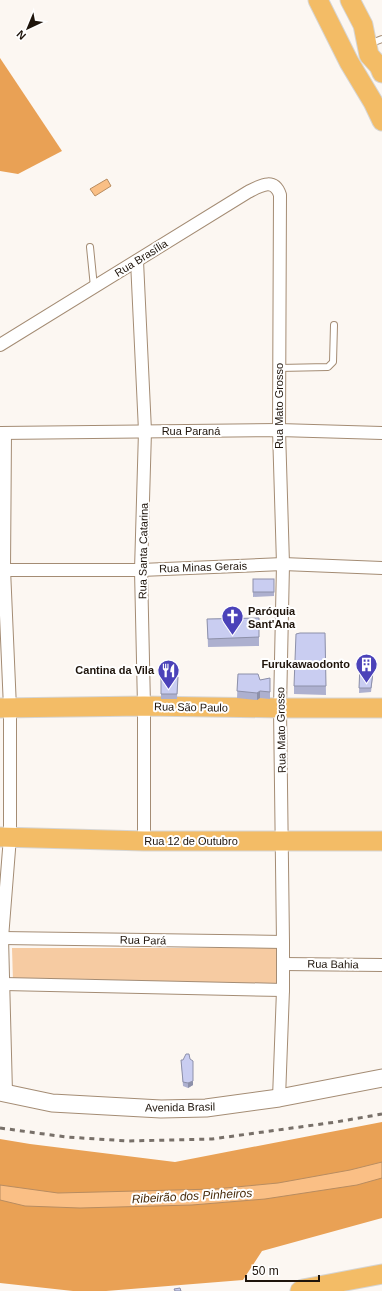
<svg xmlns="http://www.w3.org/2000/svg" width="382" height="1291" viewBox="0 0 382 1291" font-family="Helvetica,sans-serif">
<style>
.green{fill:#f6cba2}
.forest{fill:#e9a155}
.water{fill:#fabf85;stroke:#b88c60}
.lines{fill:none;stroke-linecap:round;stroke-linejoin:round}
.service-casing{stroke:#a48c74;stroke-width:8}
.minor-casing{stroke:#a48c74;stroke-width:14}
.secondary-casing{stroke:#a48c74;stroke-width:19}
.primary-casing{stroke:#d6d5d3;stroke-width:21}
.service{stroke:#fff;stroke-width:6}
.minor{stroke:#fff;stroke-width:12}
.secondary{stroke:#fff;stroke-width:17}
.primary{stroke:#f3bc66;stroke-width:19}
.rail{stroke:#787069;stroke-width:3;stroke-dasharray:5 5;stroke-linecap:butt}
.wall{fill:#adb0cf}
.shaded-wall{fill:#8d90a9}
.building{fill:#c9cdf1;stroke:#8d90a9}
.labels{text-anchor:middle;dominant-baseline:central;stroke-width:4;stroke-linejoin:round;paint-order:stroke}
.street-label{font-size:11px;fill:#1e140b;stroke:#fff}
.poi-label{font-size:11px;font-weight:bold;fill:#1e140b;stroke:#fff;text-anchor:end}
.water-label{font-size:12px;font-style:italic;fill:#4a2d0c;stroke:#fff}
</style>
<rect width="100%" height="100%" fill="#fcf7f2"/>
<!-- green -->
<path class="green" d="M12,948H280L281,989L13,982Z"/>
<!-- forest -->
<g class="forest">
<path d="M0,58L62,151L18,174L0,171Z"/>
<path d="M382,1122V1218L262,1251L243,1280L106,1291H73L0,1283V1139L30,1144L175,1162Z"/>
</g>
<!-- water -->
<g class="water">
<path d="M107,179L111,186L95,196L90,189Z"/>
<path d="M382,1162V1178L357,1185L265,1199L192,1205L80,1208L25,1206L0,1200V1185L58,1193L215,1189L278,1183L350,1170Z"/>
</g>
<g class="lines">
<defs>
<g id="service">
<path d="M369,44L382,39"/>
<path d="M90,247L94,287"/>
<path d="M279,368L328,367L333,362L334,325"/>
</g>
<g id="minor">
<path d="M137,261L145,431L141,570L144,706V841"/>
<path d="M0,345L248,192C260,186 274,177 280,195L279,430L283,564L280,708L283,942V990L279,1098"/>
<path d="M0,433L279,430L382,433"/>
<path d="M5,433L4,569L10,708V837L2,938L6,1093"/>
<path d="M0,570H141L283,564L382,568"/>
<path d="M2,938L283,942"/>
<path d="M283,964L382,965"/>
<path d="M4,984L283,990"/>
</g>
<path id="secondary" d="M0,1092L52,1103L161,1109L206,1108L279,1098L382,1078"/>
<g id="primary">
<path d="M318,0L349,62L373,102L382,121"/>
<path d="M350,0L363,25L369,55L379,66L382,73"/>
<path d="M0,708L144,706L280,708H382"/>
<path d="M0,837L144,841H382"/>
<path d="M300,1291L303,1289L382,1274"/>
</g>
</defs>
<!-- service casing -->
<use href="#service" class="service-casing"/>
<!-- minor casing -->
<use href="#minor" class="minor-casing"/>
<!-- secondary casing -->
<use href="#secondary" class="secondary-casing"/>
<!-- primary casing -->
<use href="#primary" class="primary-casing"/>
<!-- service -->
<use href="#service" class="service"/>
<!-- minor -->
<use href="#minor" class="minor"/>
<!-- secondary -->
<use href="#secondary" class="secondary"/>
<!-- primary -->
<use href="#primary" class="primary"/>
<!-- rail -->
<path class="rail" d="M0,1128L66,1137L128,1141L212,1139L336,1122L382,1114"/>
</g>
<!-- wall -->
<g class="wall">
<path d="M274,579V596L253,597V592Z"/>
<path d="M259,618V646L208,647L207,619Z"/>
<path d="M325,633L326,695L294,694V686Z"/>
<path d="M360,665L368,671L373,676L371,692L359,693Z"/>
<path d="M238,674L260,680L270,678V699L260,698L257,700L237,698Z"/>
<path d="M161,677H178L177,699H161Z"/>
<path d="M181,1060L193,1085L188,1088L183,1086Z"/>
</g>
<!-- shaded-wall -->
<g class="shaded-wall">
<path d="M260,691V698L257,700V693Z"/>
<path d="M193,1081V1085L188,1088V1083Z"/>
</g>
<!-- building -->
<g class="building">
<rect x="253" y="579" width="21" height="13"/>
<path d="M259,618V637L208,639L207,619Z"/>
<path d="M300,633H325L326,686H294L296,634Z"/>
<path d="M360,665H369L368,670L373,672L371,688H359Z"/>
<path d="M238,674H258L260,680L270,678V692L260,691L257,693L237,691Z"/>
<path d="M161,677H178L177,694H161Z"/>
<path d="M186,1054H189L190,1059L193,1061V1081L188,1083L183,1082L181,1060H183Z"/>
<path d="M180,1288L181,1291H175L174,1289Z"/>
</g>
<!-- icons -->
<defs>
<symbol id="church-pin" viewBox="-11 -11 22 30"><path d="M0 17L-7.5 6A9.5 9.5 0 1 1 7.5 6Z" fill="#4b42b9" stroke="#fff"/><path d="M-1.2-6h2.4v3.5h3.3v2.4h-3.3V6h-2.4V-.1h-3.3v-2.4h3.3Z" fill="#fff"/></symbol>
<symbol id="building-pin" viewBox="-11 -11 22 30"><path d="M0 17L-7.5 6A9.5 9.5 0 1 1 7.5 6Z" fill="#4b42b9" stroke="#fff"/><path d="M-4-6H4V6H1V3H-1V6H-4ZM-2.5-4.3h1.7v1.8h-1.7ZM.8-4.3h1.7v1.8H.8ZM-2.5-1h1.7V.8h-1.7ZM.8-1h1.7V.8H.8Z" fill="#fff"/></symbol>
<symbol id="restaurant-pin" viewBox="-11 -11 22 30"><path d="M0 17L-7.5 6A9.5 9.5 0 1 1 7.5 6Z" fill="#4b42b9" stroke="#fff"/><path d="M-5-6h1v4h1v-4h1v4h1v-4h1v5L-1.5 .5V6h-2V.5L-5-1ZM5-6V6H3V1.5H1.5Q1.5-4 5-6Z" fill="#fff"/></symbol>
</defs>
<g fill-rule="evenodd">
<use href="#church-pin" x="220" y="604" width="25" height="34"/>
<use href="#building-pin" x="354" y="652" width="25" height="34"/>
<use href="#restaurant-pin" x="156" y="658" width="25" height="34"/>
</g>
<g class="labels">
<!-- street labels -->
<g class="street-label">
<text transform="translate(141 258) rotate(-32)">Rua Brasília</text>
<text transform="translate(279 406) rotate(-90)">Rua Mato Grosso</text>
<text x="191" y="431">Rua Paraná</text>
<text transform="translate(143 551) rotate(-89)">Rua Santa Catarina</text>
<text transform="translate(203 567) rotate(-2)">Rua Minas Gerais</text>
<text transform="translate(191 707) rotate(1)">Rua São Paulo</text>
<text transform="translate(281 730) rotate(-91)">Rua Mato Grosso</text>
<text x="191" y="841">Rua 12 de Outubro</text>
<text transform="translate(143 940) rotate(1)">Rua Pará</text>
<text transform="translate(333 964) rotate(1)">Rua Bahia</text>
<text transform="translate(180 1107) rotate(-1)">Avenida Brasil</text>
</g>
<!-- poi labels -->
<g class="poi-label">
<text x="248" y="611" text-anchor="start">Paróquia<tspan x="248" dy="13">Sant'Ana</tspan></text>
<text x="350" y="664">Furukawaodonto</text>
<text x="154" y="670">Cantina da Vila</text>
</g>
<!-- water labels -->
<g class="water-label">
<text transform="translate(192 1196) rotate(-3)">Ribeirão dos Pinheiros</text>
</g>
</g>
<!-- north arrow -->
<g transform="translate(28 28) rotate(224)" stroke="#ffffff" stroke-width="3" paint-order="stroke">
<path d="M0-3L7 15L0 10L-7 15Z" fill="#1e140b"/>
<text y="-6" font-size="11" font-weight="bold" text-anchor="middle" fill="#1e140b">N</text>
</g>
<!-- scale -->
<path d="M246 1275v6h73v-6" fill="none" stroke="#1e140b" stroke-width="2"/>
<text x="252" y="1275" font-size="12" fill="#1e140b" stroke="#ffffff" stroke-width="3" paint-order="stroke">50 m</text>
</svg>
